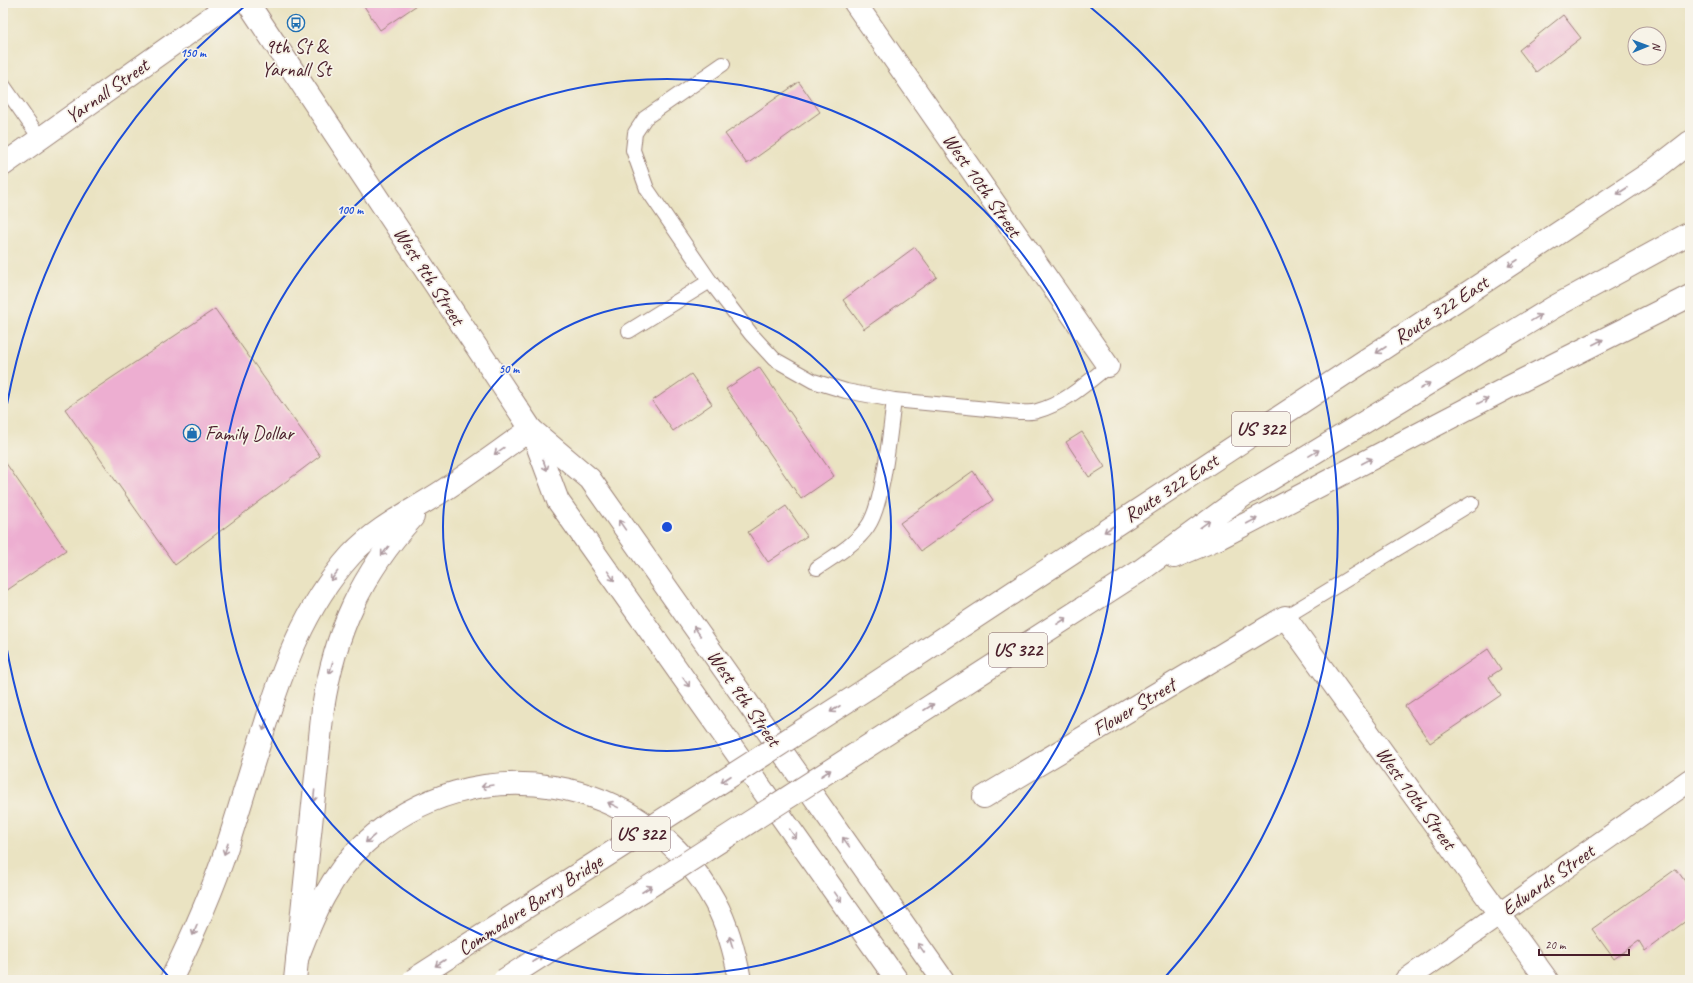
<svg xmlns="http://www.w3.org/2000/svg" width="1693" height="983" viewBox="0 0 1693 983" font-family="Caveat,sans-serif">
<style>
.building{fill:#edaed1}
.lines{fill:none;stroke-linecap:round;stroke-linejoin:round}
.service-casing{stroke:#9a8176;stroke-width:16}
.minor-casing{stroke:#9a8176;stroke-width:24}
.primary-casing{stroke:#9a8176;stroke-width:24}
.motorway-casing{stroke:#9a8176;stroke-width:24}
.service{stroke:#fff;stroke-width:14}
.minor{stroke:#fff;stroke-width:22}
.primary{stroke:#fff;stroke-width:22}
.motorway{stroke:#fff;stroke-width:22}
.motorway-bridge-casing{stroke:#9a8176;stroke-width:24;stroke-linecap:butt}
.motorway-bridge{stroke:#fff;stroke-width:22}
.oneway{stroke:#ae9aa0}
.ring{fill:none;stroke:#1d4ed8;stroke-width:2}
.labels{text-anchor:middle;dominant-baseline:central;stroke-width:3.5;stroke-linejoin:round;paint-order:stroke}
.shield{fill:#f7f3e8;stroke:#7e5f64;stroke-width:1}
.shield-label{font-size:19px;font-weight:bold;fill:#4a1f2b}
.poi-label{font-size:20px;fill:#4a1f2b;stroke:#f7f3e8}
.street-label{font-size:20px;fill:#4a1f2b;stroke:#f7f3e8}
.centre{fill:#1d4ed8;stroke:#f7f3e8;stroke-width:2}
.ring-label{font-size:12px;text-anchor:middle;font-weight:bold;fill:#1d4ed8;stroke:#f7f3e8;stroke-width:3.5;stroke-linejoin:round;paint-order:stroke}
</style>
<rect width="100%" height="100%" fill="#f7f3e8"/>
<filter id="ink" filterUnits="userSpaceOnUse"><feTurbulence type="fractalNoise" baseFrequency=".025" numOctaves="2"/><feDisplacementMap in="SourceGraphic" scale="8" xChannelSelector="R" yChannelSelector="G"/><feConvolveMatrix kernelMatrix="1 2 1 2 8 2 1 2 1" color-interpolation-filters="sRGB"/></filter>
<filter id="wash" filterUnits="userSpaceOnUse"><feTurbulence type="fractalNoise" baseFrequency=".012" numOctaves="4" result="noise"/><feDisplacementMap in="SourceGraphic" scale="16" xChannelSelector="R" yChannelSelector="G"/><feGaussianBlur stdDeviation="0.9" result="paint"/><feColorMatrix in="noise" values="0 0 0 0 0 0 0 0 0 0 0 0 0 0 0 0 0 1.4 0 .05"/><feComposite in="paint" operator="in"/></filter>
<g filter="url(#wash)">
<rect width="100%" height="100%" fill="#eae3c2"/>
<g id="blocks">
<!-- building -->
<g class="building">
<path d="M362,3H420L380,30Z"/>
<path d="M1563,15L1581,38L1536,72L1519,50Z"/>
<path d="M799,82L820,112L747,164L725,134Z"/>
<path d="M915,247L937,277L864,329L843,300Z"/>
<path d="M215,309L320,456L175,565L65,409Z"/>
<path d="M759,367L834,476L801,499L726,389Z"/>
<path d="M691,374L712,404L673,431L652,401Z"/>
<path d="M1082,432L1105,467L1089,477L1066,442Z"/>
<path d="M3,459L66,550L3,593Z"/>
<path d="M973,471L993,500L921,551L900,523Z"/>
<path d="M786,506L807,536L768,562L748,532Z"/>
<path d="M1488,649L1501,669L1489,677L1501,695L1430,743L1405,706Z"/>
<path d="M1676,869L1690,888V918L1645,951L1639,941L1614,959L1592,929Z"/>
</g>
</g>
</g>
<g filter="url(#ink)">
<use href="#blocks" fill-opacity="0" stroke="#9a8176" stroke-width="1"/>
<g class="lines">
<defs>
<g id="service">
<path d="M723,64L645,118L635,133L633,150L647,189L710,281L751,334L774,359L813,381L846,391L894,400L1019,412C1025,412 1032,413 1037,411C1064,404 1087,383 1108,366"/>
<path d="M3,85L40,138"/>
<path d="M629,331L710,281"/>
<path d="M817,568C835,556 856,544 868,526C884,503 890,429 894,400"/>
<path d="M1285,617L1472,503"/>
</g>
<g id="minor">
<path d="M855,3L1108,366"/>
<path d="M3,165L231,3"/>
<path d="M984,797L1285,617L1547,980"/>
<path d="M1406,980L1690,780"/>
</g>
<g id="primary">
<path d="M248,3L531,429L558,501L897,980"/>
<path d="M532,430L590,479L943,980"/>
</g>
<g id="motorway">
<path d="M1174,557L1219,538L1509,387L1690,296"/>
<path d="M868,688L1654,170L1690,142"/>
<path d="M896,728L1140,571L1243,496L1554,307L1690,233"/>
<path d="M297,959C313,916 330,875 365,843C473,744 645,773 715,902C728,926 735,953 740,980"/>
<path d="M171,980C192,937 212,893 227,847C239,810 250,772 262,735C282,670 304,607 351,555C376,528 410,512 441,492C472,472 501,450 531,429"/>
<path d="M295,980L323,708C335,632 361,574 413,517"/>
</g>
</defs>
<!-- service casing -->
<use href="#service" class="service-casing"/>
<!-- minor casing -->
<use href="#minor" class="minor-casing"/>
<!-- primary casing -->
<use href="#primary" class="primary-casing"/>
<!-- motorway casing -->
<use href="#motorway" class="motorway-casing"/>
<!-- service -->
<use href="#service" class="service"/>
<!-- minor -->
<use href="#minor" class="minor"/>
<!-- primary -->
<use href="#primary" class="primary"/>
<!-- motorway -->
<use href="#motorway" class="motorway"/>
<defs>
<g id="motorway-bridge">
<path d="M413,980L868,688"/>
<path d="M504,980L896,728"/>
</g>
</defs>
<!-- motorway-bridge casing -->
<use href="#motorway-bridge" class="motorway-bridge-casing"/>
<!-- motorway-bridge -->
<use href="#motorway-bridge" class="motorway-bridge"/>
</g>
<!-- one-way arrows -->
<defs><path id="oneway-shaft" d="M-6 0H5M1.5-3L5.5 0L1.5 3" fill="none" stroke-width="1.6" stroke-linecap="round" stroke-linejoin="round"/></defs>
<g class="oneway">
<use href="#oneway-shaft" transform="translate(1622 191) rotate(147)"/>
<use href="#oneway-shaft" transform="translate(1513 263) rotate(147)"/>
<use href="#oneway-shaft" transform="translate(1536 318) rotate(-31)"/>
<use href="#oneway-shaft" transform="translate(1598 342) rotate(-27)"/>
<use href="#oneway-shaft" transform="translate(1381 350) rotate(147)"/>
<use href="#oneway-shaft" transform="translate(1425 386) rotate(-31)"/>
<use href="#oneway-shaft" transform="translate(1483 401) rotate(-28)"/>
<use href="#oneway-shaft" transform="translate(499 451) rotate(145)"/>
<use href="#oneway-shaft" transform="translate(1314 453) rotate(-31)"/>
<use href="#oneway-shaft" transform="translate(1367 461) rotate(-28)"/>
<use href="#oneway-shaft" transform="translate(545 465) rotate(69)"/>
<use href="#oneway-shaft" transform="translate(1252 521) rotate(-28)"/>
<use href="#oneway-shaft" transform="translate(1205 524) rotate(-36)"/>
<use href="#oneway-shaft" transform="translate(622 525) rotate(-125)"/>
<use href="#oneway-shaft" transform="translate(1109 529) rotate(147)"/>
<use href="#oneway-shaft" transform="translate(385 551) rotate(128)"/>
<use href="#oneway-shaft" transform="translate(334 576) rotate(128)"/>
<use href="#oneway-shaft" transform="translate(611 576) rotate(55)"/>
<use href="#oneway-shaft" transform="translate(1062 621) rotate(-33)"/>
<use href="#oneway-shaft" transform="translate(697 631) rotate(-125)"/>
<use href="#oneway-shaft" transform="translate(331 668) rotate(105)"/>
<use href="#oneway-shaft" transform="translate(686 682) rotate(55)"/>
<use href="#oneway-shaft" transform="translate(929 707) rotate(-33)"/>
<use href="#oneway-shaft" transform="translate(835 709) rotate(147)"/>
<use href="#oneway-shaft" transform="translate(265 725) rotate(107)"/>
<use href="#oneway-shaft" transform="translate(826 773) rotate(-33)"/>
<use href="#oneway-shaft" transform="translate(726 779) rotate(147)"/>
<use href="#oneway-shaft" transform="translate(487 786) rotate(171)"/>
<use href="#oneway-shaft" transform="translate(314 796) rotate(96)"/>
<use href="#oneway-shaft" transform="translate(613 805) rotate(-154)"/>
<use href="#oneway-shaft" transform="translate(793 834) rotate(55)"/>
<use href="#oneway-shaft" transform="translate(370 839) rotate(140)"/>
<use href="#oneway-shaft" transform="translate(846 842) rotate(-125)"/>
<use href="#oneway-shaft" transform="translate(226 849) rotate(109)"/>
<use href="#oneway-shaft" transform="translate(647 889) rotate(-33)"/>
<use href="#oneway-shaft" transform="translate(838 897) rotate(55)"/>
<use href="#oneway-shaft" transform="translate(195 930) rotate(113)"/>
<use href="#oneway-shaft" transform="translate(731 942) rotate(-107)"/>
<use href="#oneway-shaft" transform="translate(921 948) rotate(-125)"/>
<use href="#oneway-shaft" transform="translate(537 959) rotate(-33)"/>
<use href="#oneway-shaft" transform="translate(440 963) rotate(147)"/>
</g>
</g>
<!-- distance rings -->
<g class="ring">
<circle cx="667" cy="527" r="224"/>
<circle cx="667" cy="527" r="448"/>
<path d="M168 976A671 671 0 0 1 3 626M3 428A671 671 0 0 1 245 6M1089 6A671 671 0 0 1 1166 976"/>
</g>
<!-- icons -->
<defs>
<symbol id="bus-ring" viewBox="-11 -11 22 22"><circle r="9.5" fill="#f7f3e8" stroke="#1f6fb2" stroke-width="1.5"/><path d="M-5-6H5V4H4V6H2V4H-2V6H-4V4H-5ZM-3.5-4V0h7V-4ZM-3.5 1.2v1.5H-2V1.2ZM2 1.2v1.5H3.5V1.2Z" fill="#1f6fb2"/></symbol>
<symbol id="shop-ring" viewBox="-11 -11 22 22"><circle r="9.5" fill="#f7f3e8" stroke="#1f6fb2" stroke-width="1.5"/><path d="M-5-2.5h2.3a2.7 3.5 0 0 1 5.4 0H5L5.5 6h-11ZM-1.5-2.5h3a1.5 2.3 0 0 0-3 0Z" fill="#1f6fb2"/></symbol>
</defs>
<g fill-rule="evenodd">
<use href="#bus-ring" x="286" y="13" width="20" height="20"/>
<use href="#shop-ring" x="182" y="423" width="20" height="20"/>
</g>
<g class="labels">
<!-- shield labels -->
<g class="shield">
<rect x="1232" y="412" width="58" height="34" rx="3"/>
<rect x="989" y="633" width="58" height="34" rx="3"/>
<rect x="612" y="817" width="58" height="34" rx="3"/>
</g>
<g class="shield-label">
<text x="1261" y="429">US 322</text>
<text x="1018" y="650">US 322</text>
<text x="641" y="834">US 322</text>
</g>
<!-- poi labels -->
<g class="poi-label">
<text x="296" y="46">9th St &amp;<tspan x="296" dy="23">Yarnall St</tspan></text>
<text x="205" y="433" text-anchor="start">Family Dollar</text>
</g>
<!-- street labels -->
<g class="street-label">
<text transform="translate(107 91) rotate(-35)">Yarnall Street</text>
<text transform="translate(982 185) rotate(55)">West 10th Street</text>
<text transform="translate(429 276) rotate(57)">West 9th Street</text>
<text transform="translate(1441 310) rotate(-33)">Route 322 East</text>
<text transform="translate(1171 488) rotate(-33)">Route 322 East</text>
<text transform="translate(744 698) rotate(55)">West 9th Street</text>
<text transform="translate(1134 707) rotate(-31)">Flower Street</text>
<text transform="translate(1416 798) rotate(54)">West 10th Street</text>
<text transform="translate(1548 880) rotate(-35)">Edwards Street</text>
<text transform="translate(530 905) rotate(-33)">Commodore Barry Bridge</text>
</g>
</g>
<circle cx="667" cy="527" r="6" class="centre"/>
<g class="ring-label">
<text x="193" y="57">150 m</text>
<text x="350" y="214">100 m</text>
<text x="509" y="373">50 m</text>
</g>
<!-- margin -->
<rect width="1693" height="983" fill="none" stroke="#f7f3e8" stroke-width="16"/>
<!-- north arrow -->
<g transform="translate(1647 46) rotate(89)"><circle r="19" fill="#f7f3e8" stroke="#b29e9c"/>
<path d="M0-3L7 15L0 10L-7 15Z" fill="#1f6fb2"/>
<text y="-6" font-size="11" font-weight="bold" text-anchor="middle" fill="#4a1f2b">N</text>
</g>
<!-- scale -->
<path d="M1539 949v6h90v-6" fill="none" stroke="#4a1f2b" stroke-width="2"/>
<text x="1545" y="949" font-size="12" fill="#4a1f2b" stroke="#f7f3e8" stroke-width="3" paint-order="stroke">20 m</text>
</svg>
